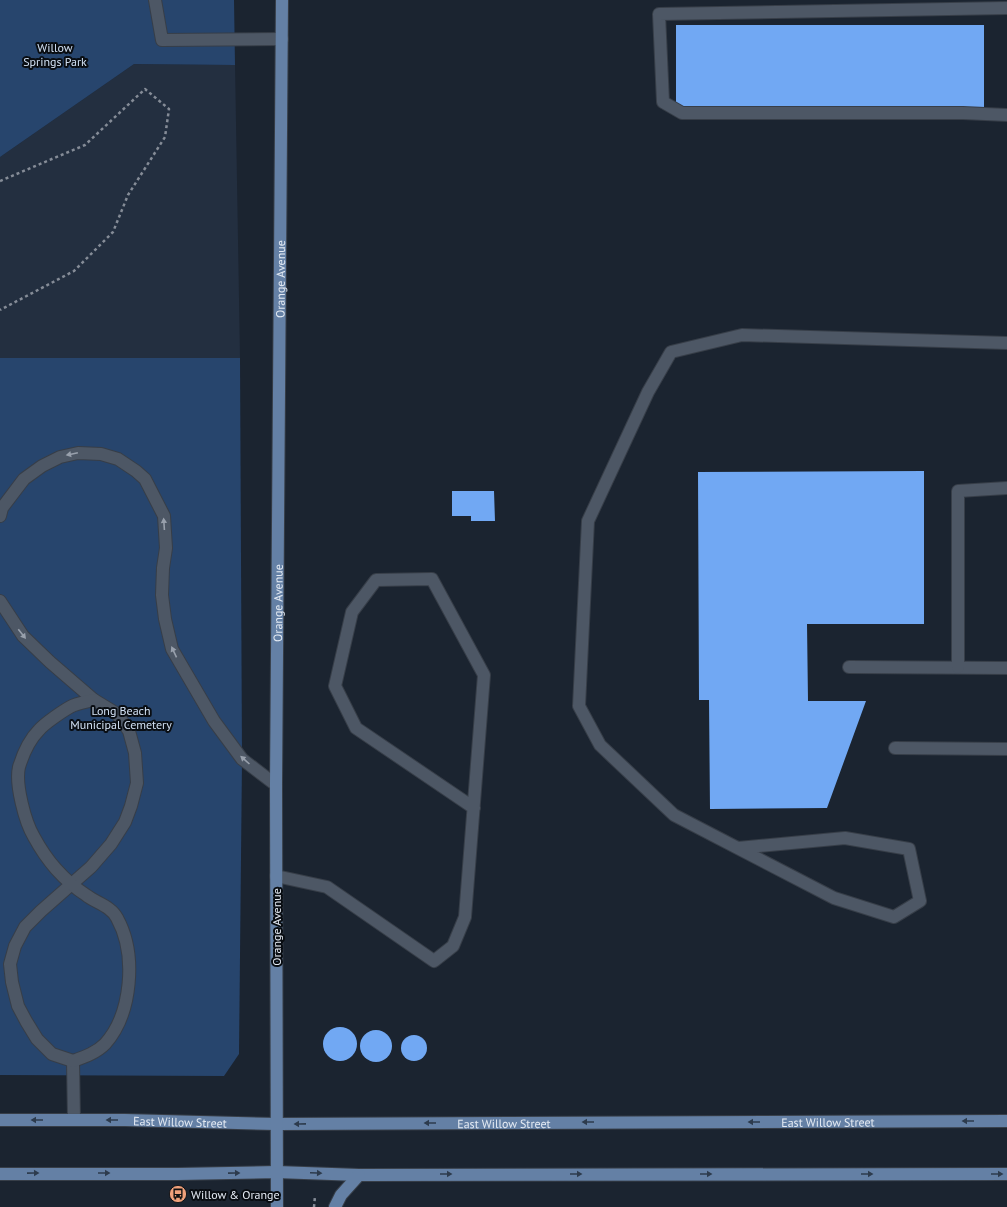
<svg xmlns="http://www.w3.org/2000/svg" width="1007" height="1207" viewBox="0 0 1007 1207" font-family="'PT Sans',sans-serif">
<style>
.built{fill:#232f40}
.green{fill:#27456d}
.building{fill:#71a8f3}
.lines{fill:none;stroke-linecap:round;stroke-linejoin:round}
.minor-casing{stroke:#373e48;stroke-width:14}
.major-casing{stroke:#373e48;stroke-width:14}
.path{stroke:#858c97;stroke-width:2.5;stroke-dasharray:3 3;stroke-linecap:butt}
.minor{stroke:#4d5765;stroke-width:12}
.major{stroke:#6480a5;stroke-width:12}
.oneway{fill:#98a0ac}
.oneway2{fill:#2d3b4d}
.labels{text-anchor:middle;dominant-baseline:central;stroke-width:4;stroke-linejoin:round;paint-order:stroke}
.park-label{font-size:12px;fill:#d2e1f4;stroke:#090d12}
.street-label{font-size:12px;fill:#e4eaf3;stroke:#090d12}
.poi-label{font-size:12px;fill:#e4eaf3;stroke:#090d12;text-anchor:start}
</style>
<rect width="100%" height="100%" fill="#1b2430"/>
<!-- built -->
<path class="built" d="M134,64L235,65L240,358H0V157Z"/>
<!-- green -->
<g class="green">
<path d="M0,0H234L235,65L134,64L0,157Z"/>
<path d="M0,358H240L242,759L239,1054L224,1076L0,1075Z"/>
</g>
<!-- building -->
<g class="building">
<path d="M676,25H984V107L676,108Z"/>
<path d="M924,471V624H807L808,701H866L827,808L710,809L709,700H699L698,472Z"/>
<path d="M452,491H494L495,521H471V516H452Z"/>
<circle cx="340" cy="1044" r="17"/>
<circle cx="376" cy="1046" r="16"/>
<circle cx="414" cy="1048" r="13"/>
</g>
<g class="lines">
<defs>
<g id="minor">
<path d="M155,0L162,40L282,39"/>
<path d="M1007,8L659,14L663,102L682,113H963L1007,115"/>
<path d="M0,516L2,508L24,479L42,466L60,457L78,453L101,454L118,459L136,471L145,479L164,516L166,548L163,568L162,595L165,619L172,649L214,721L242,759L276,785"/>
<path d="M0,601L23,636L50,662L94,700L117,714L129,731L135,753L137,783L131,806L125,822L111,844L91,867L41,911L25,927L15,946L10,964L12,982L18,1006L26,1021L37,1039L52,1054L73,1061L74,1120"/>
<path d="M849,667L1007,668"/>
<path d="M958,667V491L1007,488"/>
<path d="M895,748L1007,749"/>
<path d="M738,848L845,838L909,849L920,901L894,917L834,898L674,815L600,745L579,706L588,521L648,392L671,352L742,335L1007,343"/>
<path d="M276,876L327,887L434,961L453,946L465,917L484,675L432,579L376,580L352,612L335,686L356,728L474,808"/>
<path d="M73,1061C84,1057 96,1053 105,1044C132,1014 137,954 117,918C111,906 96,903 86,895C75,888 65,879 56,869C48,860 40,848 34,837C25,822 15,784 19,767C23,754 30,739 39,730C45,723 63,711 70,707C77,703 86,702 94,700"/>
</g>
<g id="major">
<path id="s1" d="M0,1120H125L277,1124L1007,1121"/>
<path d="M0,1174H178L277,1172L359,1175L1007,1174"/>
<path id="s2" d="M277,1207L276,785L282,0"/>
<path d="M335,1207L341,1195L359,1175"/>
</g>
</defs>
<!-- minor casing -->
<use href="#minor" class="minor-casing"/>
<!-- major casing -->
<use href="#major" class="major-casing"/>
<!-- path -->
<g class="path">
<path d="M0,181L85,145L145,89L169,109L165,137L128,195L113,232L74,271L0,310"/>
<path d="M314,1207L315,1196"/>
</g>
<!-- minor -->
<use href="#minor" class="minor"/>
<!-- major -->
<use href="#major" class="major"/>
</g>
<!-- one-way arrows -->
<defs><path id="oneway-solid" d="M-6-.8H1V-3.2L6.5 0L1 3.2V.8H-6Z"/></defs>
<g class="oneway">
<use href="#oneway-solid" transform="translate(72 454) rotate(168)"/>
<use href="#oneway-solid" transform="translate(164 524) rotate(-94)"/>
<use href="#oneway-solid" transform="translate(22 634) rotate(52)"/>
<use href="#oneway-solid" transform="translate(174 652) rotate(-115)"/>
<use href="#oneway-solid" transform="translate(245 760) rotate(-138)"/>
</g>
<g class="oneway2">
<use href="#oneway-solid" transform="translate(37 1120) rotate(-180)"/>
<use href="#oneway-solid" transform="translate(112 1120) rotate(180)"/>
<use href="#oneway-solid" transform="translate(968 1121) rotate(180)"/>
<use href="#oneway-solid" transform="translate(588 1122) rotate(180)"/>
<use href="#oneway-solid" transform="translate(754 1122) rotate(180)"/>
<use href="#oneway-solid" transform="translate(430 1123) rotate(180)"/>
<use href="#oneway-solid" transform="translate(300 1124) rotate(179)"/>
<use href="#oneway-solid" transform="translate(33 1173) rotate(-1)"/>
<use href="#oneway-solid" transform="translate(104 1173)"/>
<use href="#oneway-solid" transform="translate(234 1173) rotate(-1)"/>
<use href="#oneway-solid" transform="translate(316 1173) rotate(2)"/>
<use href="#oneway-solid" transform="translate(446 1174)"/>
<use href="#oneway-solid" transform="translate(576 1174)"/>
<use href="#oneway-solid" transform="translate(706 1174)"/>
<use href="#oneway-solid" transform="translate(867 1174)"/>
<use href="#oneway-solid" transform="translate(997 1174)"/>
</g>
<!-- icons -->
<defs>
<symbol id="bus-disc" viewBox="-11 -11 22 22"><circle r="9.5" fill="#f1a17b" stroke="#090d12"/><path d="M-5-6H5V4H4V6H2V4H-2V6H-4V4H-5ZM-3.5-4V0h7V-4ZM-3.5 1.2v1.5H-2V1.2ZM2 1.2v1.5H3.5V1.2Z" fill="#111"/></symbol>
</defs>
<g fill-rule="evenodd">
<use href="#bus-disc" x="168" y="1184" width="20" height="20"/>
</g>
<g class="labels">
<!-- park labels -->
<g class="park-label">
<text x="55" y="47">Willow<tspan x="55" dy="14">Springs Park</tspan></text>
<text x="121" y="710">Long Beach<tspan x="121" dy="14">Municipal Cemetery</tspan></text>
</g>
<!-- street labels -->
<g class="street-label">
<text stroke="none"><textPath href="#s2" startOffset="928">Orange Avenue</textPath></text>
<text stroke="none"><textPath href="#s2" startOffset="604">Orange Avenue</textPath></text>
<text transform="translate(276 927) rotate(-90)">Orange Avenue</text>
<text stroke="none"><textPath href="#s1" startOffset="180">East Willow Street</textPath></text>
<text stroke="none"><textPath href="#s1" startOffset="828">East Willow Street</textPath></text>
<text stroke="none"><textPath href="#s1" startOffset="504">East Willow Street</textPath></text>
</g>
<!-- poi labels -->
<g class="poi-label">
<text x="191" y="1194">Willow &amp; Orange</text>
</g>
</g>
</svg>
